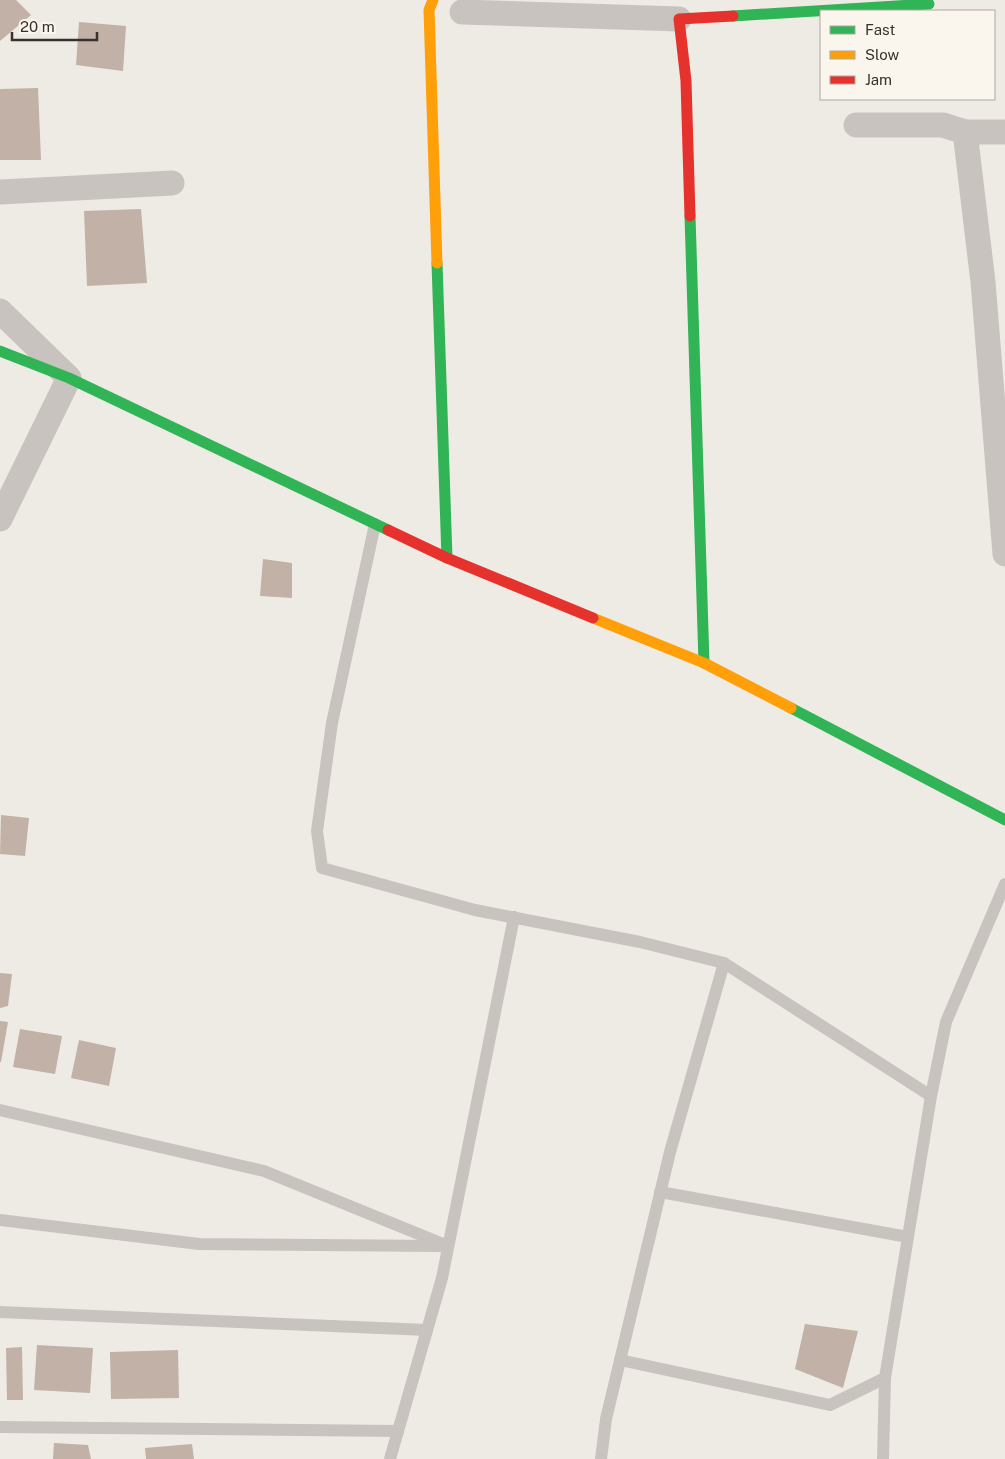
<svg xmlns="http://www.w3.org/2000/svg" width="1005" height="1459" viewBox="0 0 1005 1459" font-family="'Public Sans',sans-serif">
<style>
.building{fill:#c1b1a7}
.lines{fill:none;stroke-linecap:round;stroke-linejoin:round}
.lane{stroke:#c8c3be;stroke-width:12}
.street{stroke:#c8c3be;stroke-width:25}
.fast{stroke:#30b455;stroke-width:11}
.slow{stroke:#ff9f0a;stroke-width:11}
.jam{stroke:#e5322d;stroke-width:11}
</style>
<rect width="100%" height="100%" fill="#eeebe5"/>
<!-- building -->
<g class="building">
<path d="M0,0H16L31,15L0,41Z"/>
<path d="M79,22L126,26L123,71L76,65Z"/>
<path d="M38,88L41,160H0V89Z"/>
<path d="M141,209L147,283L87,286L84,211Z"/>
<path d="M263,559L292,563V598L260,596Z"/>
<path d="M1,815L29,818L25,856L0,854Z"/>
<path d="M0,973L12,974L8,1006L0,1008Z"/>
<path d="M0,1021L8,1022L1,1062H0Z"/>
<path d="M20,1029L62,1036L55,1074L13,1067Z"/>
<path d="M79,1040L116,1048L109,1086L71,1078Z"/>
<path d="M805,1324L858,1331L843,1388L795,1369Z"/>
<path d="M37,1345L93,1348L90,1393L34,1390Z"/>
<path d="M22,1347L23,1400H7L6,1348Z"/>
<path d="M178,1350L179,1398L111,1399L110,1352Z"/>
<path d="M54,1443L88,1445L91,1459H53Z"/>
<path d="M192,1444L194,1459H146L145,1448Z"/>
</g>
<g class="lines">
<!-- lane -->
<g class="lane">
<path d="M375,524L332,723L317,831L322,868L475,910L640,942L724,963L931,1096"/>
<path d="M0,1110L264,1171L448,1246"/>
<path d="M660,1192L908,1237"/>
<path d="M0,1220L199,1244L441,1246"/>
<path d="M0,1312L427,1330"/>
<path d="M620,1360L830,1405L885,1378"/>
<path d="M0,1427L398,1431"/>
<path d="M390,1459L442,1278L514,917"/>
<path d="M601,1459L606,1419L670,1152L724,963"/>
<path d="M883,1459L885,1378L931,1096L946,1022L1005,884"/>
</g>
<!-- street -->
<g class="street">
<path d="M462,12L679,19"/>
<path d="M856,125H943L965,132H1005"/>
<path d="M965,132L983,282L1005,554"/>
<path d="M0,192L172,183"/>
<path d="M0,311L69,378L0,519"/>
</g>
<!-- fast -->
<g class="fast">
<path d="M733,16L929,4"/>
<path d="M690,216L704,663"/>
<path d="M437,263L447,558"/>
<path d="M0,351L69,378L388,530"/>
<path d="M791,708L1005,820"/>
</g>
<!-- slow -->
<g class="slow">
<path d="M433,0L429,10L437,263"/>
<path d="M593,618L704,663L791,708"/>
</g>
<!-- jam -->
<g class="jam">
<path d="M690,216L686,81L679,19L733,16"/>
<path d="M388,530L447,558L593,618"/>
</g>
</g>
<!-- legend -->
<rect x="820" y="10" width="175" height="90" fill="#faf5ed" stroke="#ada79f"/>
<rect x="830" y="26" width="25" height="8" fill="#30b455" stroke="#ada79f"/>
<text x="865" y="35" font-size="15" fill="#39312b">Fast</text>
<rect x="830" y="51" width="25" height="8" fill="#ff9f0a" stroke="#ada79f"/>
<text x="865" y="60" font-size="15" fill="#39312b">Slow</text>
<rect x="830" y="76" width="25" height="8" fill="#e5322d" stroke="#ada79f"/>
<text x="865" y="85" font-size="15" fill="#39312b">Jam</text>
<!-- scale -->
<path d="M12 32v8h85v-8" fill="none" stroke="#39312b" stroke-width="2.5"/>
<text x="20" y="32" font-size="15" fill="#39312b" stroke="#faf5ed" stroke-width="4" paint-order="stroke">20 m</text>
</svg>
